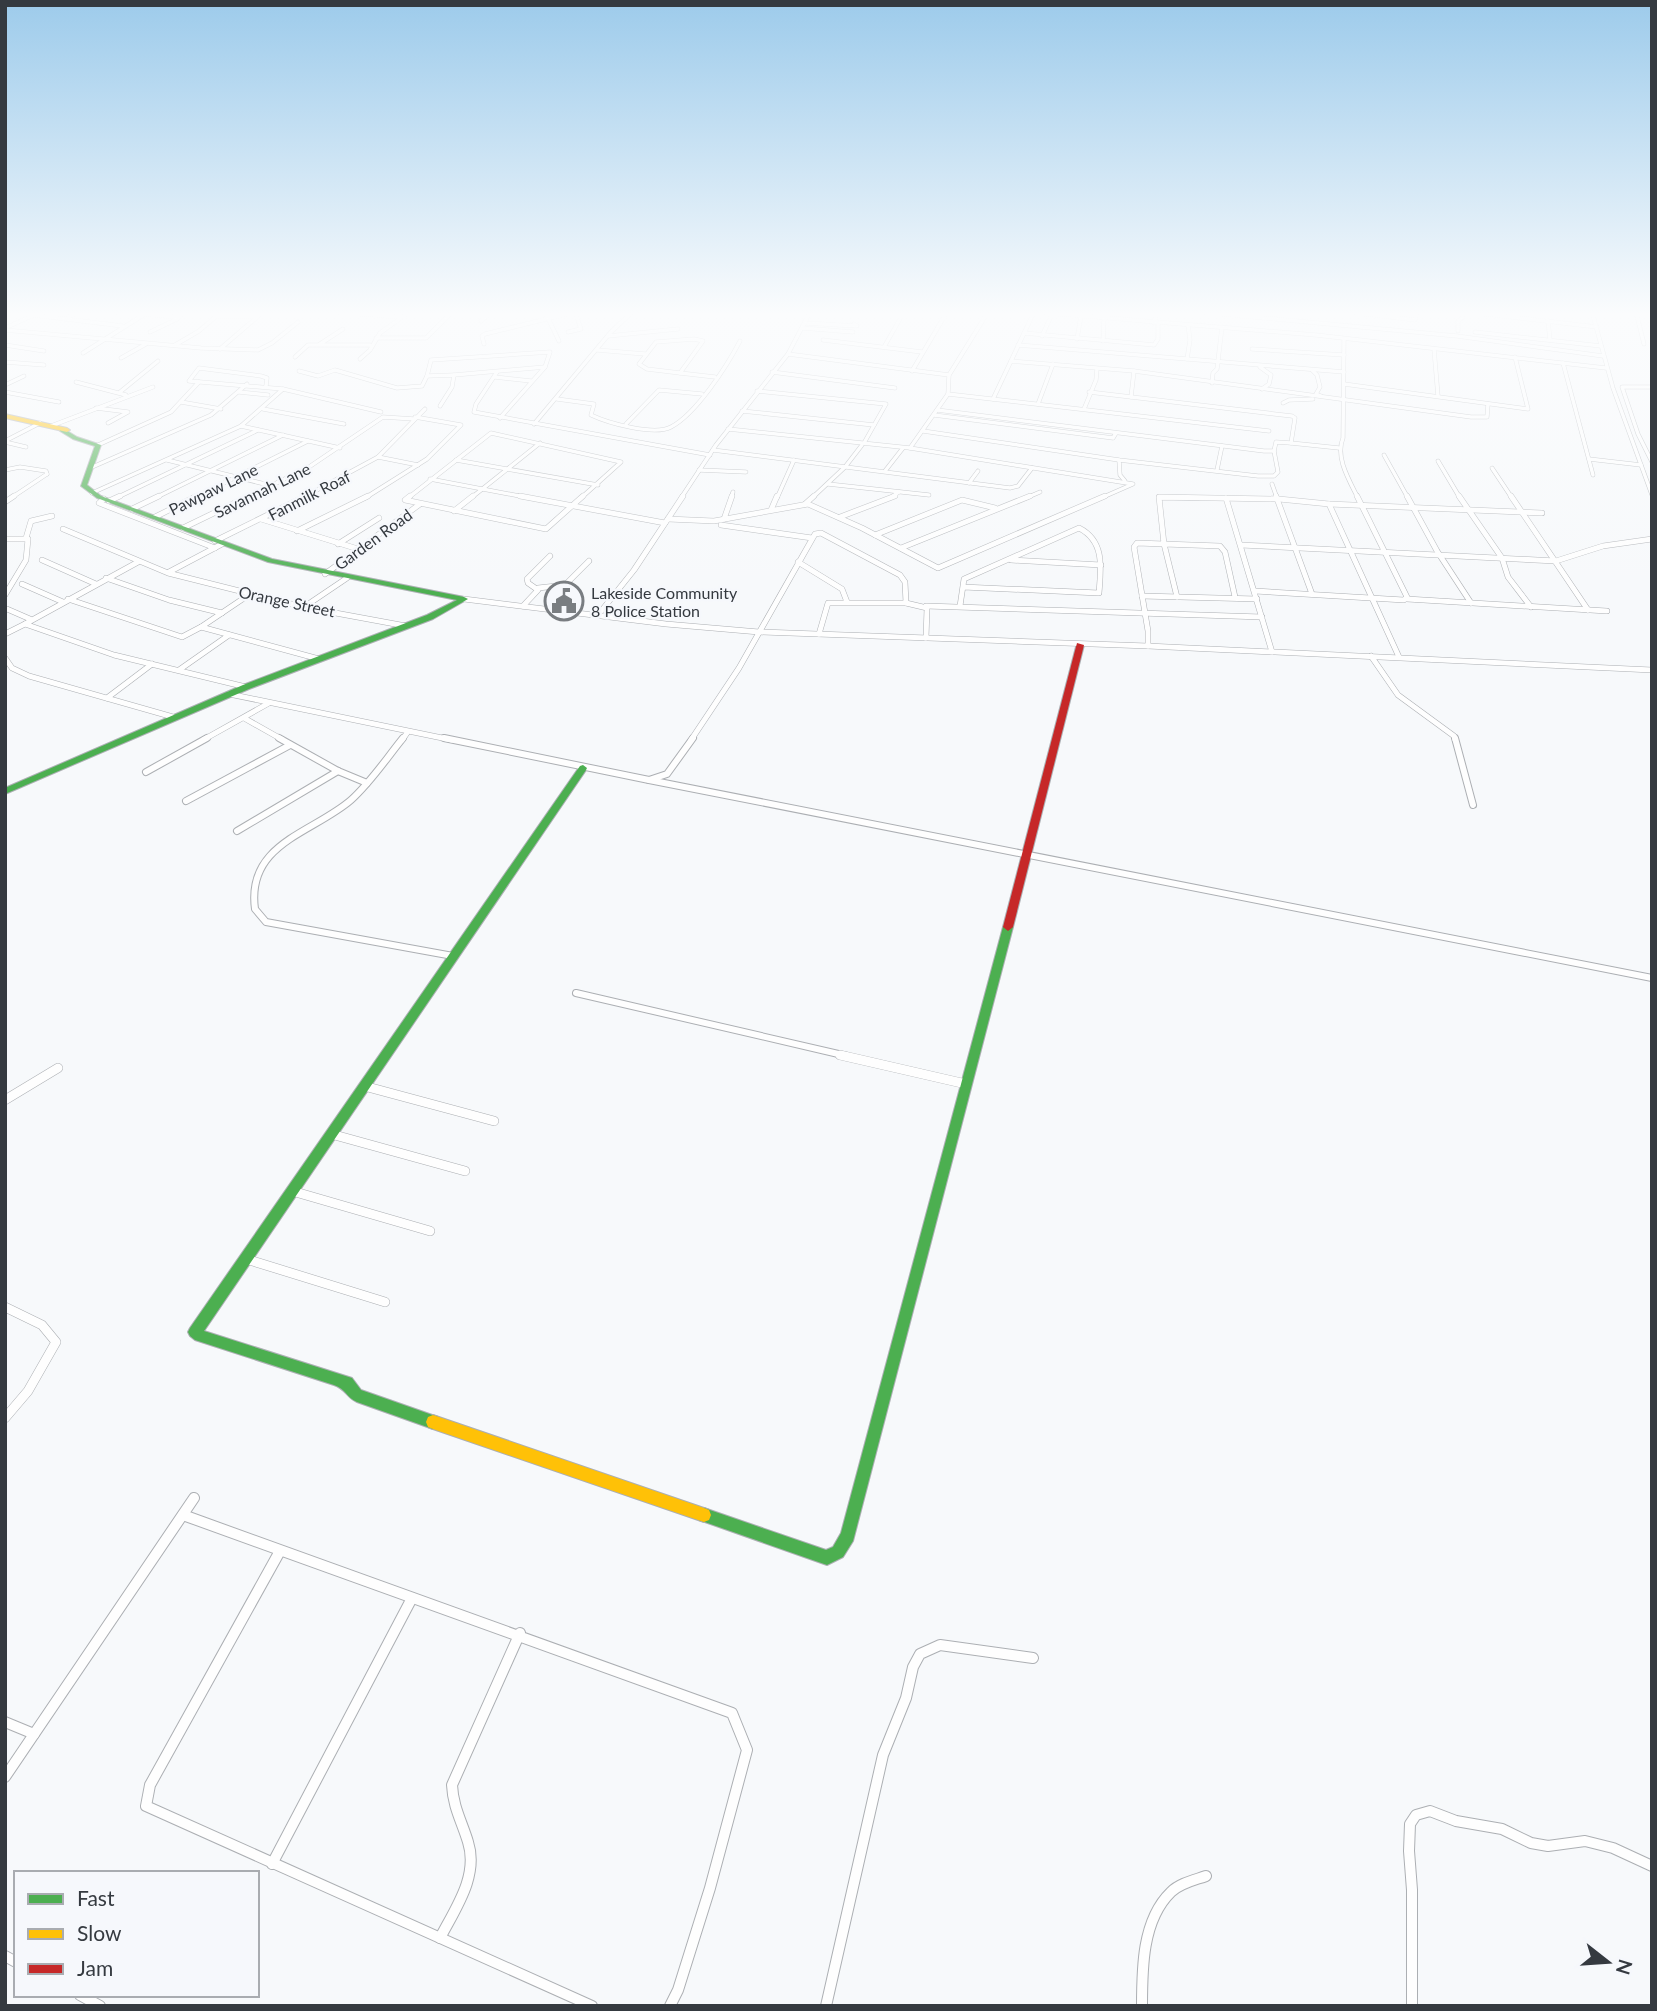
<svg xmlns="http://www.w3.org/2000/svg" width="1657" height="2011" viewBox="0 0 1657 2011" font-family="Lato,sans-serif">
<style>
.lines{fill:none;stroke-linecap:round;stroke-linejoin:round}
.street-far4-casing{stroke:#acafb3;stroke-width:4.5}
.street-far3-casing{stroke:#acafb3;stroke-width:6}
.street-far2-casing{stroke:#acafb3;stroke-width:8}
.street-far1-casing{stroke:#acafb3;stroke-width:10}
.street-casing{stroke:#acafb3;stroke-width:12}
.fast-casing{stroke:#acafb3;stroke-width:2}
.slow-casing{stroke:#acafb3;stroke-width:2}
.jam-casing{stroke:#acafb3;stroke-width:2}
.street-far4{stroke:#fefefe;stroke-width:3.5}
.street-far3{stroke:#fefefe;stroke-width:5}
.street-far2{stroke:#fefefe;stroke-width:6}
.street-far1{stroke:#fefefe;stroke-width:9}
.street{stroke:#fefefe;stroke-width:10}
.fast{fill:#4caf50;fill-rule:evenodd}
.slow{fill:#ffc107;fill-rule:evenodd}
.jam{fill:#c62828;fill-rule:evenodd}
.labels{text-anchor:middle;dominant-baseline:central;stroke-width:5;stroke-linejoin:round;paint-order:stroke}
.far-street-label{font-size:16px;fill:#353a40;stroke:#f6f8fc}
.far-poi-label{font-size:16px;fill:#353a40;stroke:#f6f8fc;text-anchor:start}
</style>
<rect width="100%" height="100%" fill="#f7f9fb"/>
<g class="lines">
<defs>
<g id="street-far4">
<path d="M111,312L180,317"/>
<path d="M333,312L401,317"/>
<path d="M545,312L559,341"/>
<path d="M1036,312L1316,335L1606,368"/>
<path d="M1201,312L1457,336L1603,356"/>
<path d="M1349,312L1415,320L1417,312"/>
<path d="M1467,312L1597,327"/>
<path d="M1592,312L1613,388L1652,495"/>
<path d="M1636,312L1644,344"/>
<path d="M33,315L123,326"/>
<path d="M217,316H258"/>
<path d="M65,319L78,312"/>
<path d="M481,321L492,312"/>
<path d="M1548,321L1550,340"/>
<path d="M805,323L857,326L854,324"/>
<path d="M1154,323L1157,312"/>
<path d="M5,328L36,314"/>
<path d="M802,328L853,332"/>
<path d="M5,330L201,348L258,350L272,343L298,322"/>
<path d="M1458,331V321L1463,317V312"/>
<path d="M150,332L177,319L185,312"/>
<path d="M568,332L581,329L575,312"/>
<path d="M1475,332L1601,346"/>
<path d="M1024,333L1154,345L1158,339V323"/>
<path d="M608,336L678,329"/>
<path d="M1042,336L1052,314"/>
<path d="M376,338H426L452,312"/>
<path d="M694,339L703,341L680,373L647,369L639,364L656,342Z"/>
<path d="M1077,339L1081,316"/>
<path d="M1344,339L1343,438C1335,457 1349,480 1358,498"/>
<path d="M823,340L922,352"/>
<path d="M1103,341L1104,318"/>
<path d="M320,344L343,329"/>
<path d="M484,344L482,336L485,334L575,312"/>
<path d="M5,345L44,351"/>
<path d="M175,345L199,331L221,312"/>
<path d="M1018,345L1344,372"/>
<path d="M884,347L904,312"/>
<path d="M220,349L263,312"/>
<path d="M1252,349L1344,355"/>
<path d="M1434,349L1438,396"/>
<path d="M597,350L645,354"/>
<path d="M83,353L148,312"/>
<path d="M788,354L949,375"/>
<path d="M295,357L308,345H370"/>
<path d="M121,358L146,344"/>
<path d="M360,359L370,350L380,333L409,312"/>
<path d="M1187,359L1190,340L1188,325"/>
<path d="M1011,361L1034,312"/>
<path d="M5,362L44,365"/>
<path d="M1563,363L1593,475"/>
<path d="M1260,367L1271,375L1269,384L1262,389"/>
<path d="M1312,370L1317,375L1320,387L1316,394L1321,396"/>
<path d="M299,371L318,376L335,370L397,388L422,386L427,376L454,375L452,387L440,406"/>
<path d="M912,371L947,312"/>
<path d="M497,372L476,404L474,412L710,455"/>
<path d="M772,372L895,388"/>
<path d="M680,373L715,377"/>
<path d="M454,375L545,367"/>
<path d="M427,376L431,360L550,352L545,367L500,418"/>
<path d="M495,377L531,381"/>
<path d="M76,382L126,395"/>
<path d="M1212,383L1213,373L1217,369L1222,327"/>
<path d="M1344,384L1528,409L1515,357"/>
<path d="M5,385L24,376"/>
<path d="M1652,387H1622L1638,434L1652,462"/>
<path d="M283,389L381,412"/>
<path d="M757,391L886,404L864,443"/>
<path d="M5,392L59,402"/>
<path d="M120,392L158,361"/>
<path d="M239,392L268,395"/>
<path d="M1089,392L1292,416L1295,418L1291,443L1339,448"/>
<path d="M948,394L1269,431"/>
<path d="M1131,397L1134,371"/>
<path d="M557,399L594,404L591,415C608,423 654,436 671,427C696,414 727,366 740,341"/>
<path d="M993,399L1011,361L1134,371L1471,417H1487L1488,404"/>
<path d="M181,402L221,409"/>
<path d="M1283,403L1289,400L1313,399"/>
<path d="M1038,404L1053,364"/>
<path d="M96,408L128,412L108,423"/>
<path d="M263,409L344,424"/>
<path d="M1084,409L1096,380L1097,369"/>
<path d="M937,410L1264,451H1274L1276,442L1291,443"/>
<path d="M742,411L874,425"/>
<path d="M934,415L1113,438L1116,433"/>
<path d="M534,424L610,333L632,312"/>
<path d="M626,424L659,390L702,394"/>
<path d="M51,426L153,387"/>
<path d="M241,426L340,448"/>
<path d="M728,429L910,448L1133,484L1101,498"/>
<path d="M923,431L1119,460L1258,476H1274L1278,472L1274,451"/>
<path d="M5,441L40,423"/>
<path d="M5,442L26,447"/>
<path d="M98,445L171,412L199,382"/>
<path d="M910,448L948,394L949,375L988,312"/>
<path d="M713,450L1010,488L1018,486L1032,468"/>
<path d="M1384,455L1408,498"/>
<path d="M378,457L418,465"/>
<path d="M1589,459L1641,465"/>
<path d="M167,460L269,485"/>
<path d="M456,460L598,485"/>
<path d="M1119,460L1120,475L1125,481"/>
<path d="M1438,461L1460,498"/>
<path d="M90,468L211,415L247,384"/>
<path d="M1492,468L1512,498"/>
<path d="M5,470L20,467L46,471L47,474"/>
<path d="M699,470L746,472"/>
<path d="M1217,470L1222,446"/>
<path d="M885,471L903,448"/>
<path d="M430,479L530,498"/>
<path d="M969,483L978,471"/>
<path d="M828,484L929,495"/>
<path d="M1272,484L1277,498"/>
<path d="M92,493L241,426L283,389L189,381L199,368L261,376L267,378L266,386"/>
<path d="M11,498L47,474"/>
<path d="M116,498L258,430"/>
<path d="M155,498L283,435"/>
<path d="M194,498L308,441"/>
<path d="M246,498L309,467L383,417L414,419"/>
<path d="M302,498L378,457L425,409"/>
<path d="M365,498L427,459L461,425L415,417"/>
<path d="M408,498L491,433L621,462L581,498"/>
<path d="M471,498L540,443"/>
<path d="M681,498L716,445L788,354L810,312"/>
<path d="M731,498L733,492"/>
<path d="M777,498L794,460"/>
<path d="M812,498L845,467L862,445"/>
<path d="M890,498L899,492"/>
<path d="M1026,498L1040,492"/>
<path d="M1159,498H1199"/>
</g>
<g id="street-far3">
<path d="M410,496L405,500L546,529L583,496"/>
<path d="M520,496L665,523"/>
<path d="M1276,496L1312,594"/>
<path d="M1407,496L1437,551L1471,603"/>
<path d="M1459,496L1502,558L1508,577L1531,607"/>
<path d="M1511,496L1588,610"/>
<path d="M1226,498L1272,652"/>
<path d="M104,499L99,503L215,548"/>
<path d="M109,501L120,496"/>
<path d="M5,502L14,496"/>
<path d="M805,504L814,496"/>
<path d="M1329,504L1542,513"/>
<path d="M132,509L159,496"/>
<path d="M771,510L777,496"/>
<path d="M454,511L473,496"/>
<path d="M155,517L197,496"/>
<path d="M840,517L895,496"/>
<path d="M261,519L358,549"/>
<path d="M668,519L714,521L808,504L862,528L938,568L1105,496"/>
<path d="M724,519L732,496"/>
<path d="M721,525L812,538"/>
<path d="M183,528L249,496"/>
<path d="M63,529L168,573L303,607L406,626"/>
<path d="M297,531L368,496"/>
<path d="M875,535L962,500L995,508"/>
<path d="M26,538L31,521L52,516"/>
<path d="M5,539H28L26,560L5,595"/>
<path d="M215,541L306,496"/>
<path d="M338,544L379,518"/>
<path d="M1241,545L1556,561L1603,546L1652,539"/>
<path d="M901,548L1030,496"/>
<path d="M42,560L96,584"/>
<path d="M1011,560L1101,565"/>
<path d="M138,562L25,624L114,655L246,687"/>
<path d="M798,562L842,589L847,602"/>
<path d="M169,572L222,544"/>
<path d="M325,574L420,504"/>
<path d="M106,578L169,600L222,613"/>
<path d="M22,584L63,602"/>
<path d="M538,588L565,585L589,561"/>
<path d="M1255,591L1404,600L1407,597L1357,496"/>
<path d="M1142,596L1257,599"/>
<path d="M1177,597L1164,544L1220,546L1225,552L1235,597"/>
<path d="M68,599L182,637L201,627L319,659"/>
<path d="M464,599L666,624L759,632L1148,646L1652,670"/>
<path d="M1407,599L1607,611"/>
<path d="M523,606L538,590L528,583L527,579L550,556"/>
<path d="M926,606L1262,617"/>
<path d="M960,606L964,579L1079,528C1105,541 1101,568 1099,593L963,587"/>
<path d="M304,607L347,578"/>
<path d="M7,609L30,619"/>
<path d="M598,615L634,570L683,496"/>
<path d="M201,627L250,594"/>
<path d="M5,634L25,624"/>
<path d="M819,634L828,603H906L927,608L926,638"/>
<path d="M1148,646V631L1134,547L1137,543L1164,544L1159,497L1279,499L1329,504L1399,657"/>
<path d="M1371,656L1398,695L1454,736L1455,740"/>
<path d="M5,658L12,668L29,676L173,717"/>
<path d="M179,670L229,635"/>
<path d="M229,694L452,740"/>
<path d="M107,698L152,664"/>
<path d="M244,718L283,740"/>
<path d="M203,740L269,703"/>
<path d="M402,740L407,733"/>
<path d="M691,740L739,668L815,534L821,533L900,575L905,582L906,603"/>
</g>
<g id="street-far2">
<path d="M279,738L338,771L367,783"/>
<path d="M403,738C386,759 371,782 351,800C313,833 246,843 255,909L266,922L453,956"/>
<path d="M444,738L649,780L667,774L693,738"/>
<path d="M1455,738L1473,805"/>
<path d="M146,772L207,738"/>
<path d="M649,780L1652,978"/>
<path d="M186,801L290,745"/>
<path d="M237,831L338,771"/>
<path d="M576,993L847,1056"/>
</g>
<g id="street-far1">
<path d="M840,1055L966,1084"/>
<path d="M364,1086L494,1121"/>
<path d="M5,1100L58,1068"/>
<path d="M331,1134L465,1171"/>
<path d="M292,1191L430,1231"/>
<path d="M246,1259L385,1302"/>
<path d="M5,1307L42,1325L56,1342L28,1391L5,1418"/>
</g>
<g id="street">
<path d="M183,1515L732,1713L747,1750L710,1888L678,1990L670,2006"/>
<path d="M280,1551L150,1785L146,1806L592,2006"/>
<path d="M5,1722L34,1734"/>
<path d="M5,1777L194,1498"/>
<path d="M272,1864L412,1598"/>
<path d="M440,1938C455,1909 479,1876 468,1842C462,1822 453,1807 452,1785L520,1633"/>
<path d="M5,1956L16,1962"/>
<path d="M80,1995L100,2006"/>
<path d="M826,2006L883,1755L906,1698L913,1667L920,1654L940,1645L1033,1658"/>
<path d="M1142,2006C1142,1969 1142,1920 1171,1892C1180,1883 1195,1880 1206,1876"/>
<path d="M1412,2006V1890L1409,1851L1410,1824L1416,1815L1430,1811L1456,1821L1502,1829L1531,1843L1548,1846L1585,1841L1613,1848L1652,1866"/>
</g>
<g id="fast">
<path d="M60,429H64L77,437L101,445L87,485L101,496L272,559L464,597L468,599L433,619L249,689L5,794V788L243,685L427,615L457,600L268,562L97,498L81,486L95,446L73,439L60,431Z"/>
<path d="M583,765L587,768L586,770L204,1331L352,1378L361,1390L438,1417L440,1422L438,1427L433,1429L357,1402C347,1398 346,1389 334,1385L195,1340L190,1336L188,1332L190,1328L580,766Z"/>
<path d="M1008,923L1013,927L853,1541L843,1557L827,1565L699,1520L697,1515L699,1510L704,1508L826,1550L833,1547L841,1533L1003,927Z"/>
</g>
<g id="slow">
<path d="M5,414L67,428L70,430L67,432L5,418Z"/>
<path d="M433,1415L704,1508L709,1510L711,1515L709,1520L704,1522L433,1429L428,1427L426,1422L428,1417Z"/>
</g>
<path id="jam" d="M1077,643L1084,645L1013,927L1008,931L1003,927Z"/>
</defs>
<!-- street-far4 casing -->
<use href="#street-far4" class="street-far4-casing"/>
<!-- street-far3 casing -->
<use href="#street-far3" class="street-far3-casing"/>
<!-- street-far2 casing -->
<use href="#street-far2" class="street-far2-casing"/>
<!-- street-far1 casing -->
<use href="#street-far1" class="street-far1-casing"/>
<!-- street casing -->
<use href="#street" class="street-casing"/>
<!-- fast casing -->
<use href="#fast" class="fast-casing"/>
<!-- slow casing -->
<use href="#slow" class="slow-casing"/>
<!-- jam casing -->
<use href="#jam" class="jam-casing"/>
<!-- street-far4 -->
<use href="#street-far4" class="street-far4"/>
<!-- street-far3 -->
<use href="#street-far3" class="street-far3"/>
<!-- street-far2 -->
<use href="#street-far2" class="street-far2"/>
<!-- street-far1 -->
<use href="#street-far1" class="street-far1"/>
<!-- street -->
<use href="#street" class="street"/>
<!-- fast -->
<use href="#fast" class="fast"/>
<!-- slow -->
<use href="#slow" class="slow"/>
<!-- jam -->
<use href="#jam" class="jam"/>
</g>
<!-- sky -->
<linearGradient id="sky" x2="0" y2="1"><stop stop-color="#9dcbeb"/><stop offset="0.53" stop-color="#fbfcfd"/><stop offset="1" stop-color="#fbfcfd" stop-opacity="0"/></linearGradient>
<rect width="1657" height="593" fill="url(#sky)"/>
<!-- icons -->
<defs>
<symbol id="civic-ring" viewBox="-11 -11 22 22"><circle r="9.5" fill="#f6f8fc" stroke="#797d81" stroke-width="1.5"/><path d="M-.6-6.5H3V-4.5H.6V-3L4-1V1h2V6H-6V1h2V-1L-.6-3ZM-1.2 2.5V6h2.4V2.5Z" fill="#797d81"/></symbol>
</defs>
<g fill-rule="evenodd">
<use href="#civic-ring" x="542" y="579" width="44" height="44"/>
</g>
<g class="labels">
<!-- far-street labels -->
<g class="far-street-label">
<text transform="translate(213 489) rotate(-26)">Pawpaw Lane</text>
<text transform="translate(262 490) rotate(-26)">Savannah Lane</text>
<text transform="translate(309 495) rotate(-27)">Fanmilk Roaf</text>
<text transform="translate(373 539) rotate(-36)">Garden Road</text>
<text transform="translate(287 601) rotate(12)">Orange Street</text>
</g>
<!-- far-poi labels -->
<g class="far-poi-label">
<text x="591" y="592">Lakeside Community<tspan x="591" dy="18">8 Police Station</tspan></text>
</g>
</g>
<!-- border -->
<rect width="1657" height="2011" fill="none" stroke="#353a40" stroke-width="14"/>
<!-- legend -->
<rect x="14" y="1871" width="245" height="126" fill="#f6f8fc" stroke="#a9acb1" stroke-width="2"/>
<rect x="28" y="1894" width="35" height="10" fill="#4caf50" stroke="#a9acb1" stroke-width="2"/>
<text x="77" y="1906" font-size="21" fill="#353a40">Fast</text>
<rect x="28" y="1929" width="35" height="10" fill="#ffc107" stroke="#a9acb1" stroke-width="2"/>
<text x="77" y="1941" font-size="21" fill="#353a40">Slow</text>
<rect x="28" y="1964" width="35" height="10" fill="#c62828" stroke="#a9acb1" stroke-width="2"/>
<text x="77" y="1976" font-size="21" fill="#353a40">Jam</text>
<!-- north arrow -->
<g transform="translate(1608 1962) rotate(107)" stroke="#f6f8fc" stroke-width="5" paint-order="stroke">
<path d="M0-5L12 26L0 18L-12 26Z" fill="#353a40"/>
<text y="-10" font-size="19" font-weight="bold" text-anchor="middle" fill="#353a40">N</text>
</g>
</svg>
